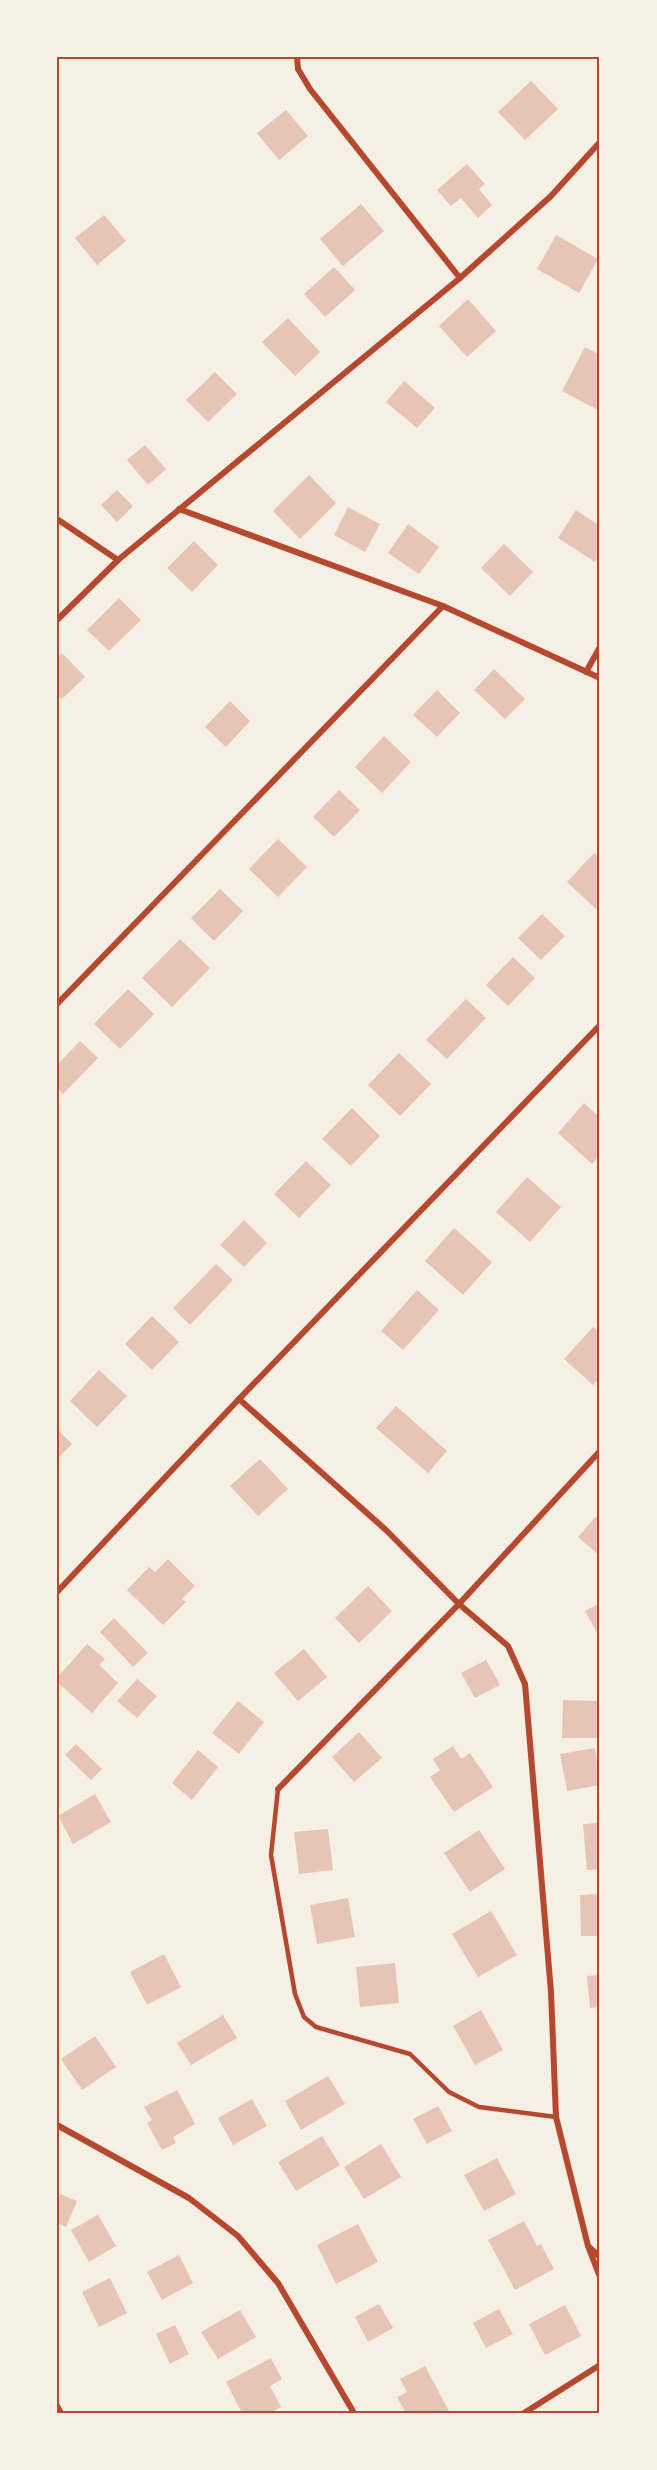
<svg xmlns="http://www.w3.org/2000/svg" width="657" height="2470" viewBox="0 0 657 2470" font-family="'Golos Text',sans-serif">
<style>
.building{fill:#e6c5b7}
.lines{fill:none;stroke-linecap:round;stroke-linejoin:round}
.service{stroke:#b5482f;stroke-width:4.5}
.minor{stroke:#b5482f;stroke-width:6}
.neatline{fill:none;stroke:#b5482f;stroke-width:2}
</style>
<rect width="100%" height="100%" fill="#f6efe4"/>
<!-- building -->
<g class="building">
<path d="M531,81L558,109L525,140L498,112Z"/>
<path d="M286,110L308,136L279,160L257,133Z"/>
<path d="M467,164L485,184L479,189L492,205L478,218L461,198L451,206L437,190Z"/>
<path d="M361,204L384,231L343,266L320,239Z"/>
<path d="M104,215L126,241L97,265L75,238Z"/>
<path d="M556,235L598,259L579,293L537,269Z"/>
<path d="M334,267L355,290L325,317L304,294Z"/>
<path d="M468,299L496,331L467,357L439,326Z"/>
<path d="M288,318L320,352L295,376L262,342Z"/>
<path d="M585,347L600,355V411L562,391Z"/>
<path d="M215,372L237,394L208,422L186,400Z"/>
<path d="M404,381L435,408L417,428L386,402Z"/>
<path d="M145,445L166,469L148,485L127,460Z"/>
<path d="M309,475L336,503L300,539L273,511Z"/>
<path d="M117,490L133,506L117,522L101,505Z"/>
<path d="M348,507L380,524L365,552L334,535Z"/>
<path d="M576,510L600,526V553L595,562L558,538Z"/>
<path d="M408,524L439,547L419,574L388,553Z"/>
<path d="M194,541L218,565L192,592L167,568Z"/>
<path d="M504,544L533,572L510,596L481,568Z"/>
<path d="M119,598L141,620L109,651L87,630Z"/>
<path d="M62,653L85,677L62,699L57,695V658Z"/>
<path d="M494,669L525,699L505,719L474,690Z"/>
<path d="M437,690L460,713L437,737L413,715Z"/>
<path d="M230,701L250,721L226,747L205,727Z"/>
<path d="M384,736L411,762L382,793L355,767Z"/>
<path d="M339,790L360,810L334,837L313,817Z"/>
<path d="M278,839L307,867L278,897L249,869Z"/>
<path d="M594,853L600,858V907L597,910L567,882Z"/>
<path d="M220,889L243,911L214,941L191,918Z"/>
<path d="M542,914L565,936L541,960L518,938Z"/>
<path d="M180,939L210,968L172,1007L142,978Z"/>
<path d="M513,957L535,978L508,1006L486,985Z"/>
<path d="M128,989L154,1014L120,1049L94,1024Z"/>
<path d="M466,999L486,1018L447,1059L426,1040Z"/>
<path d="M80,1041L98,1058L63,1094L57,1088V1065Z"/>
<path d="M399,1053L431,1084L400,1116L368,1085Z"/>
<path d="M584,1103L600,1118V1155L592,1164L558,1133Z"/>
<path d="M352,1108L380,1136L351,1166L322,1139Z"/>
<path d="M306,1161L331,1185L299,1218L274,1194Z"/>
<path d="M527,1177L561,1207L530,1242L496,1212Z"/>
<path d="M244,1220L267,1243L244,1267L220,1245Z"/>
<path d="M454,1228L492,1262L463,1295L425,1261Z"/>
<path d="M216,1264L233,1280L190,1325L173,1308Z"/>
<path d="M417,1290L439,1310L403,1350L381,1331Z"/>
<path d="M152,1316L179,1342L152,1370L125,1344Z"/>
<path d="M593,1327L600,1333V1377L593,1385L564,1359Z"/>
<path d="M99,1370L127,1396L97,1427L70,1401Z"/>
<path d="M396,1406L447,1451L428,1473L376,1428Z"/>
<path d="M57,1429L72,1444L57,1459Z"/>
<path d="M260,1459L288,1489L258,1516L230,1486Z"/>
<path d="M600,1512V1556L578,1537Z"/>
<path d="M168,1559L195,1586L182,1599L186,1602L163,1625L127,1590L149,1567L155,1572Z"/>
<path d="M368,1586L392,1611L359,1643L335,1618Z"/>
<path d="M600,1603V1638L585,1611Z"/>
<path d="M114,1618L148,1653L133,1667L100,1632Z"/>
<path d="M87,1644L105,1659L99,1665L118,1683L92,1713L57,1682V1678Z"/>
<path d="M304,1649L327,1677L298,1701L274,1673Z"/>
<path d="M486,1660L500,1685L475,1698L461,1673Z"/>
<path d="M137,1679L157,1696L137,1718L117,1701Z"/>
<path d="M563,1700L600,1701V1738H562Z"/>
<path d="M238,1701L264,1722L239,1754L212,1733Z"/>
<path d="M359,1732L382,1758L354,1782L332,1757Z"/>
<path d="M76,1744L102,1769L91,1780L65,1755Z"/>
<path d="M453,1746L461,1759L470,1753L493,1787L454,1812L430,1777L440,1770L433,1759Z"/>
<path d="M595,1748L600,1785L567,1791L560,1754Z"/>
<path d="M198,1750L218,1767L192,1800L172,1783Z"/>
<path d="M95,1794L111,1822L73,1844L58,1816Z"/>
<path d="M600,1823V1869L587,1870L583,1824Z"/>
<path d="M328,1829L333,1870L299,1874L294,1832Z"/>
<path d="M479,1830L505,1869L470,1892L444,1853Z"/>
<path d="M600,1894V1936H581L580,1895Z"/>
<path d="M348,1898L355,1937L317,1944L310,1905Z"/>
<path d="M491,1911L517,1955L478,1977L452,1934Z"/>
<path d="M164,1954L181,1987L147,2005L130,1972Z"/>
<path d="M395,1963L399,2003L360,2007L356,1967Z"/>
<path d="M600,1975V2007L590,2008L587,1976Z"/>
<path d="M481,2010L503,2050L475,2065L453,2026Z"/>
<path d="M223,2015L237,2038L191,2065L177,2043Z"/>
<path d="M95,2036L116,2067L82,2090L61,2059Z"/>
<path d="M328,2076L345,2104L301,2130L285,2101Z"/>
<path d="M177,2090L195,2124L173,2137L176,2143L162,2150L147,2123L152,2120L144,2107Z"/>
<path d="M252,2099L267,2126L233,2145L218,2118Z"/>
<path d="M438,2106L452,2131L427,2144L413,2119Z"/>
<path d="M322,2136L340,2165L296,2191L278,2162Z"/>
<path d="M381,2144L401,2177L364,2199L344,2167Z"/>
<path d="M497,2158L516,2194L484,2211L464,2175Z"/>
<path d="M60,2194L77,2201L66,2227L57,2223V2202Z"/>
<path d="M98,2215L116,2246L89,2262L71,2230Z"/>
<path d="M524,2221L537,2246L541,2244L554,2269L515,2290L488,2240Z"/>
<path d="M358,2224L378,2262L336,2284L317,2245Z"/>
<path d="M179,2255L193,2283L162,2300L147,2272Z"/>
<path d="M110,2278L127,2313L99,2327L82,2292Z"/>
<path d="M379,2304L393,2328L368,2342L355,2317Z"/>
<path d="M565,2305L581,2336L545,2355L529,2324Z"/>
<path d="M499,2309L513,2334L486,2348L473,2323Z"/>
<path d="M240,2310L256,2337L218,2359L201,2332Z"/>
<path d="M175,2325L189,2354L170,2364L156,2334Z"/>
<path d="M271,2358L282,2379L270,2386L281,2407L270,2413H242L226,2382Z"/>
<path d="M425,2366L450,2413H406L397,2397L407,2392L400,2379Z"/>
</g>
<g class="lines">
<!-- service -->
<path class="service" d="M278,1789L271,1855L295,1994L304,2017L316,2027L410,2054L449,2092L479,2107L556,2117"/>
<!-- minor -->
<g class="minor">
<path d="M297,57L298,69L310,89L460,278"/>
<path d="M179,509L443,606L600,678"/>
<path d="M57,519L118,560"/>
<path d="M57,620L118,560L460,278L551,196L600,142"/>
<path d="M586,672L600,647"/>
<path d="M57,1004L443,606"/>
<path d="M239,1399L386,1530L459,1604L508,1646L525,1684L551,1992L556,2117L588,2246L600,2277"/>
<path d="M57,1592L239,1399L600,1025"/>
<path d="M278,1789L459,1604L600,1451"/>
<path d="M57,2125L189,2198L238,2236L278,2283L354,2413"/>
<path d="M589,2247L600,2257"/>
<path d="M57,2406L61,2413"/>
<path d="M524,2413L600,2365"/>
</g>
</g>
<!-- border -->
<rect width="657" height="2470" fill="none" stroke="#f6efe4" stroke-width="117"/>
<rect x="58" y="58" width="540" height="2354" class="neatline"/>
</svg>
